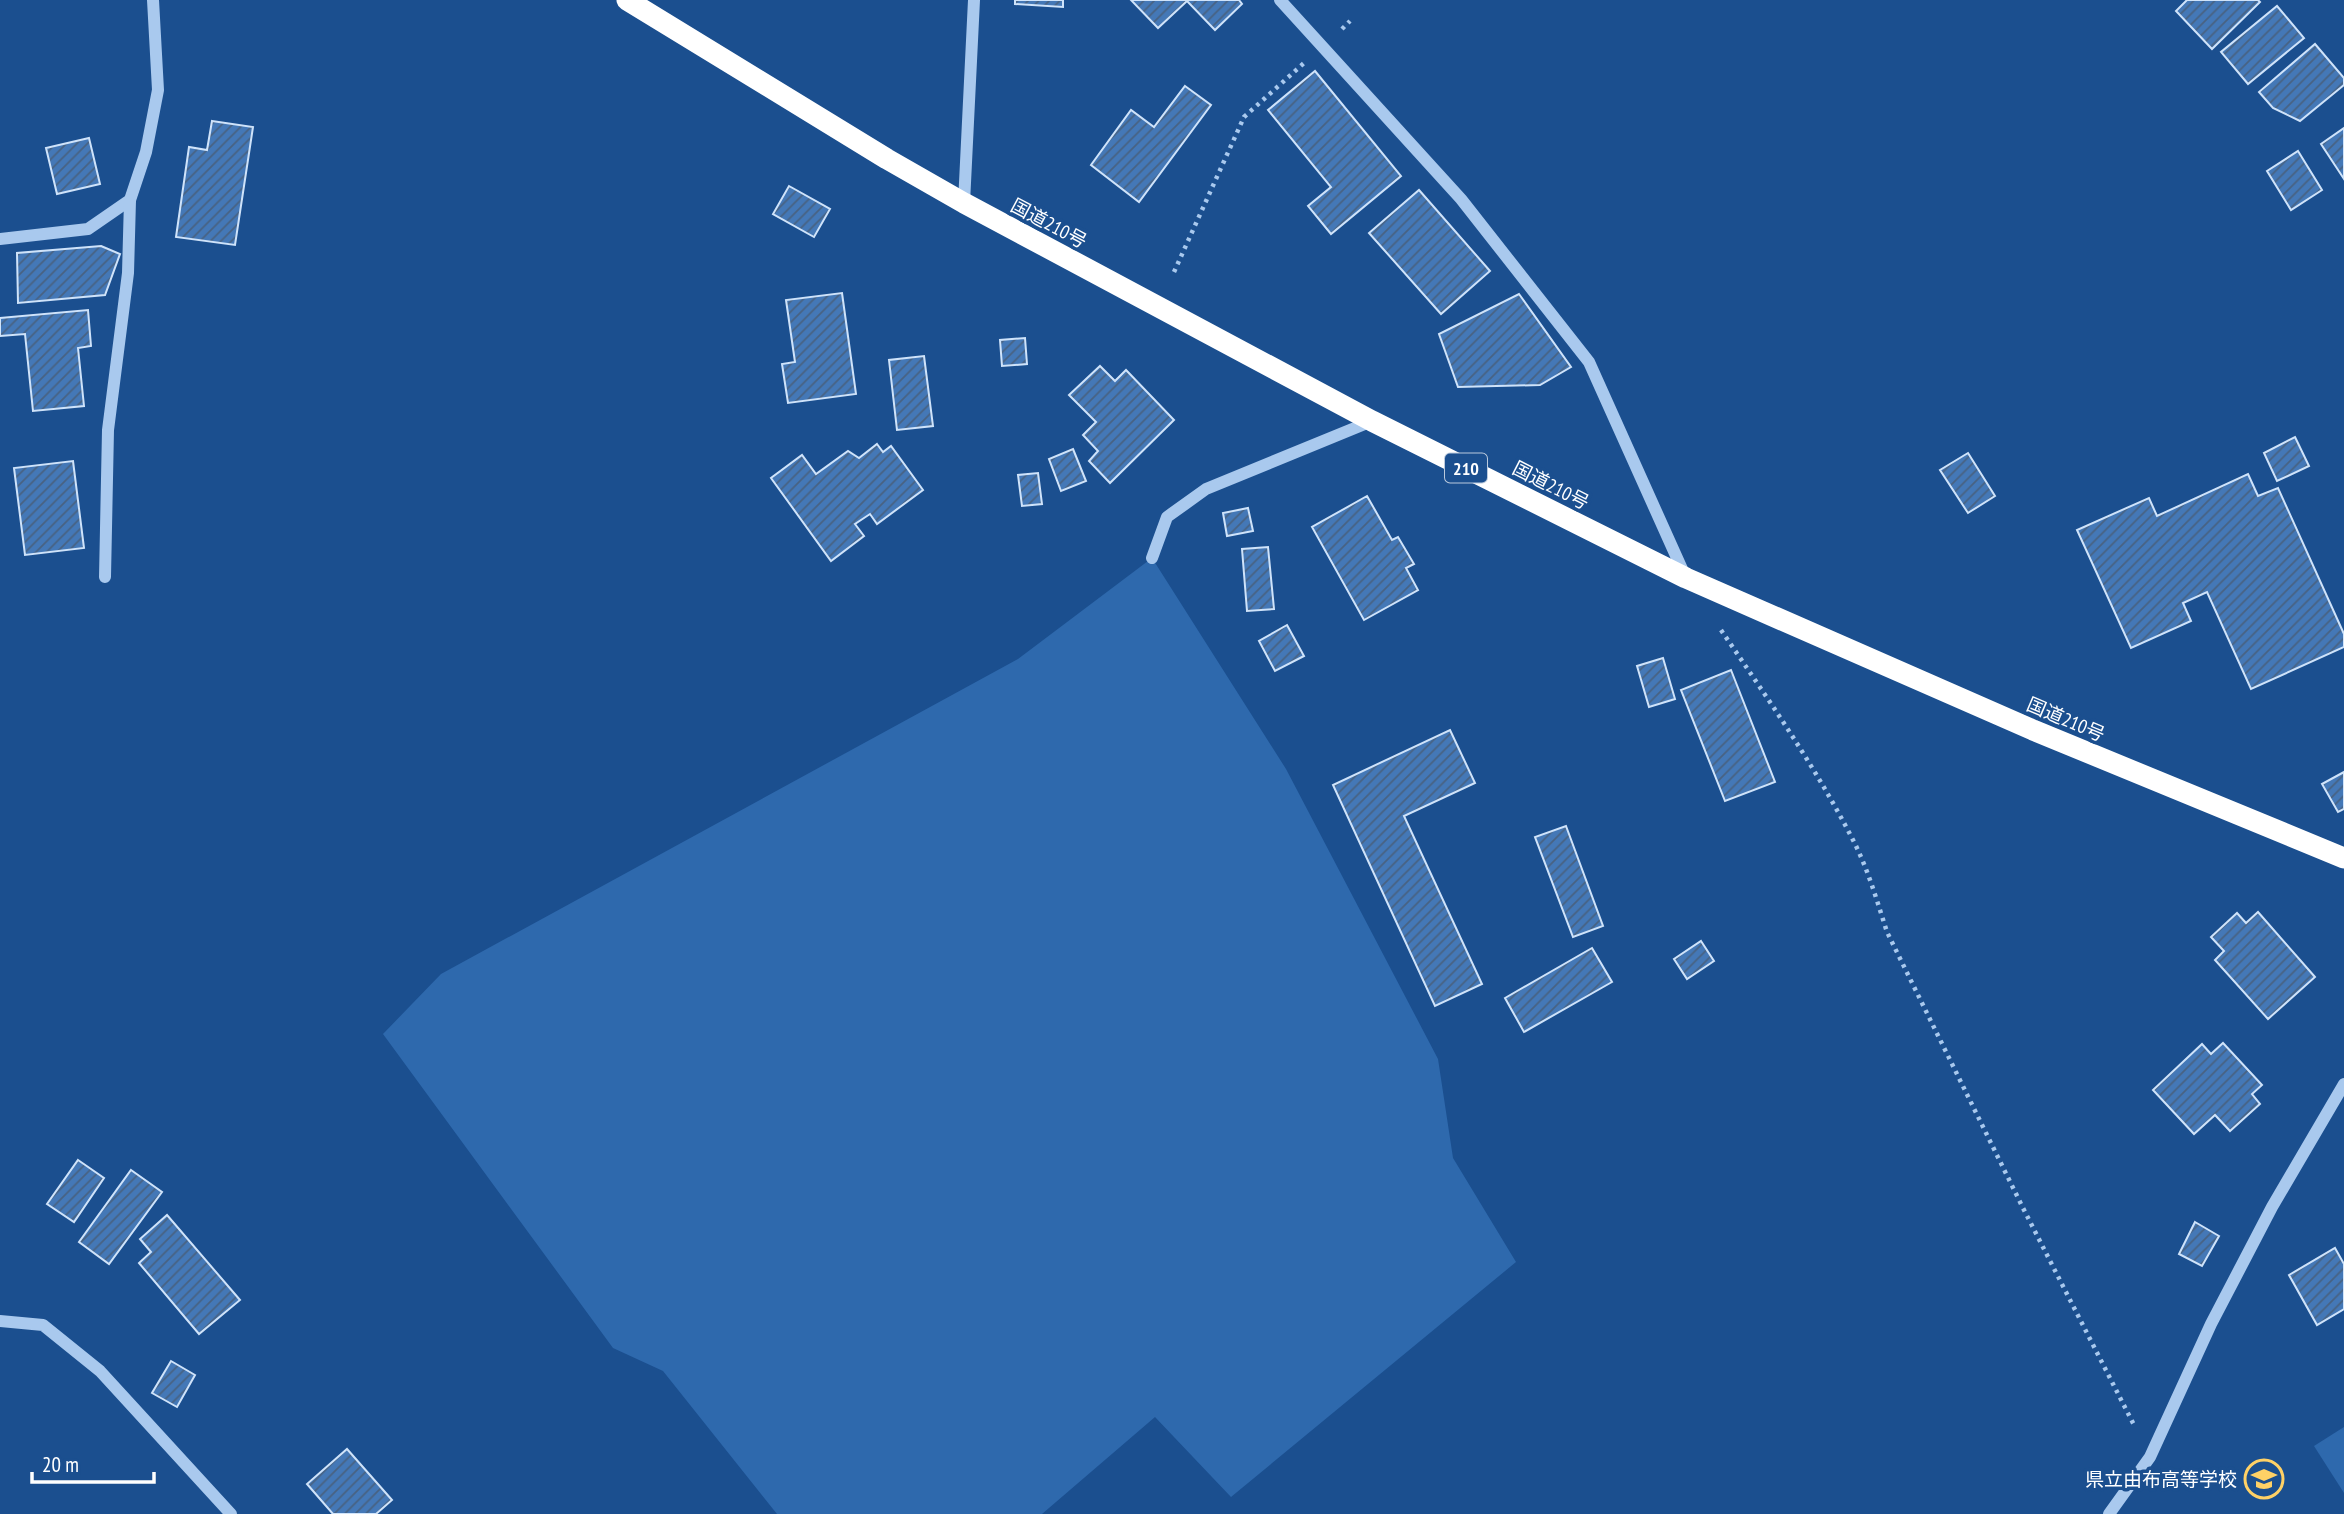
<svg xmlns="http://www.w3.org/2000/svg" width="2344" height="1514" viewBox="0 0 2344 1514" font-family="'PT Sans Narrow','Noto Sans JP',sans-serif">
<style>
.pitch{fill:#2e69ad}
.building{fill:url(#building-hatch);stroke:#cfe3fa;stroke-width:2}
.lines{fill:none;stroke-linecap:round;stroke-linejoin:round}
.path{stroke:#a9c9ee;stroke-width:4.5;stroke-dasharray:3.5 5;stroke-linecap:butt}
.minor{stroke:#a9c9ee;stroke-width:12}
.highway{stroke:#fff;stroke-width:21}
.labels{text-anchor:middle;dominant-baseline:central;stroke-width:7;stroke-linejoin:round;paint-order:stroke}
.shield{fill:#1b4f8f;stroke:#bbcadd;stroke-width:2}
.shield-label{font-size:18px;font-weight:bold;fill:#fff}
.street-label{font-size:19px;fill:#fff;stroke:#1b4f8f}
.poi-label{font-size:19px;fill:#fff;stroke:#1b4f8f;text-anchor:end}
</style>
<defs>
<pattern id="building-hatch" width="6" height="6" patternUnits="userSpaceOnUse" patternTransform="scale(1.75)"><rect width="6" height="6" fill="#4478b7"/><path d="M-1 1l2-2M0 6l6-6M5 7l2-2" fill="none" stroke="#486282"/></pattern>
</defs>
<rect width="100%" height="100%" fill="#1b4f8f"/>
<!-- pitch -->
<g class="pitch">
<path d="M1152,558L1286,769L1438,1059L1453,1158L1516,1262L1231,1497L1155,1417L1042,1514H777L663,1371L613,1348L383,1034L441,974L1018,659Z"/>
<path d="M2344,1427V1493L2314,1446Z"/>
</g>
<!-- building -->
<g class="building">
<path d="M1015,0H1063V7L1015,4Z"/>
<path d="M1131,0H1239L1242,4L1215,30L1187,1L1158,28Z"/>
<path d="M2187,0H2258L2260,2L2212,49L2176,11Z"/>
<path d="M2277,6L2304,38L2248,84L2221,52Z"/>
<path d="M2315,44L2344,78V85L2300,121L2273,108L2259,92Z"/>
<path d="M1315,71L1401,176L1331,234L1308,206L1331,187L1268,110Z"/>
<path d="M1185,86L1211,105L1139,202L1091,165L1131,110L1154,127Z"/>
<path d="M212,121L253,127L235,245L176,237L189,147L207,150Z"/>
<path d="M2344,128V179L2321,144Z"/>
<path d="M89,138L100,184L57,194L46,148Z"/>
<path d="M2298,151L2322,190L2291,210L2267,171Z"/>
<path d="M789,186L830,209L814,237L773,214Z"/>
<path d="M1419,190L1490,271L1441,314L1369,233Z"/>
<path d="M101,246L120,254L105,295L18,303L17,253Z"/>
<path d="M842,293L856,394L788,403L782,364L795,362L786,300Z"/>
<path d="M1519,294L1571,367L1540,385L1458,387L1439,334Z"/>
<path d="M88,310L91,346L78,348L84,406L33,411L25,334L0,336V318Z"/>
<path d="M1025,338L1027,364L1002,366L1000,340Z"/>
<path d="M924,356L933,426L897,430L889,360Z"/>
<path d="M1100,366L1115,381L1126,370L1174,420L1110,483L1089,461L1098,451L1083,435L1096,422L1069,395Z"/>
<path d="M2295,437L2309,466L2277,481L2264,453Z"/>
<path d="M877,444L883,452L891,446L923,490L877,524L870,514L855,524L864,536L831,561L771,478L802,455L816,474L848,451L859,458Z"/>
<path d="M1073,449L1086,481L1061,491L1049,459Z"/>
<path d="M1968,453L1995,496L1968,513L1940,470Z"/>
<path d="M73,461L84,548L25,555L14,468Z"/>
<path d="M1038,473L1042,504L1022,506L1018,475Z"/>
<path d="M2248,474L2258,496L2278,488L2344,634V647L2251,689L2207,592L2183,603L2191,621L2131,648L2077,530L2149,498L2157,516Z"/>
<path d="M1367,496L1392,540L1398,537L1414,564L1406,568L1418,590L1364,620L1312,527Z"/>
<path d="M1248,508L1253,531L1227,536L1223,513Z"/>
<path d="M1268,547L1274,609L1247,611L1242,549Z"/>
<path d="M1287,625L1304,656L1275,671L1259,641Z"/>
<path d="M1663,658L1675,699L1649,707L1637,666Z"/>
<path d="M1731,670L1775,782L1725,801L1681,690Z"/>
<path d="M1450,730L1475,783L1404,816L1482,984L1435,1006L1333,785Z"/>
<path d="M2344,772V809L2338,812L2322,784Z"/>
<path d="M1566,826L1603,926L1573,937L1535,837Z"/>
<path d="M2258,912L2315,977L2268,1019L2215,960L2224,951L2211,937L2237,913L2246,923Z"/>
<path d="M1701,941L1714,961L1687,979L1674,959Z"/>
<path d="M1592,948L1612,982L1524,1032L1505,998Z"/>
<path d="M2223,1043L2262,1085L2252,1094L2260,1104L2230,1131L2215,1115L2194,1134L2153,1090L2202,1044L2211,1054Z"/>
<path d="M78,1160L104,1178L74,1222L47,1204Z"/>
<path d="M131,1170L162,1192L109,1264L79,1242Z"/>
<path d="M167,1215L240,1300L199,1334L139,1263L151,1252L140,1239Z"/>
<path d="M2195,1222L2219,1236L2202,1266L2179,1254Z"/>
<path d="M2335,1248L2344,1264V1309L2317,1325L2289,1275Z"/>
<path d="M171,1361L195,1375L177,1407L152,1393Z"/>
<path d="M347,1449L392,1500L376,1514H333L307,1484Z"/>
</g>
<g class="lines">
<!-- path -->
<g class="path">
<path d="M1342,29L1350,21"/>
<path d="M1174,272L1244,117L1304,63"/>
<path d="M1721,630C1768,699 1815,766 1853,840C1868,869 1877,901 1887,932L2023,1208L2134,1425"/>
</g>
<!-- minor -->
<g class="minor">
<path d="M1280,0L1461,199L1589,362L1686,578"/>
<path d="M964,203L974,0"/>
<path d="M0,239L88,229L130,200L146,152L158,90L153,0"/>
<path d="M1152,558L1167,517L1206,489L1372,421"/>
<path d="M105,577L108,430L128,273L130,200"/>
<path d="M0,1321L43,1325L100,1371L231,1514"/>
<path d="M2109,1514L2150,1457L2211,1324L2272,1207L2344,1084"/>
</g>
<!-- highway -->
<path class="highway" d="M627,0L887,159L964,203L1372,421L1686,578L2033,730L2344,858"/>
</g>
<!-- icons -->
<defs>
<symbol id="school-ring" viewBox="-11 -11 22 22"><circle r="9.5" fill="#1b4f8f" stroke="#ffd166" stroke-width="1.5"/><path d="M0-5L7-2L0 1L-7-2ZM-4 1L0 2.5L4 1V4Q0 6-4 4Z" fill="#ffd166"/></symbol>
</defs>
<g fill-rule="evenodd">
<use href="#school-ring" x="2242" y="1457" width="44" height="44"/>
</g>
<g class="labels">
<!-- shield labels -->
<rect class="shield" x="1445" y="453.5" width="42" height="29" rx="5"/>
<g class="shield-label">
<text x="1466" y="468">210</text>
</g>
<!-- street labels -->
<g class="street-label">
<text transform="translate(1049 223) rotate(28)">国道210号</text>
<text transform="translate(1551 485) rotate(27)">国道210号</text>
<text transform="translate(2066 719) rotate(23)">国道210号</text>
</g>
<!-- poi labels -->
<g class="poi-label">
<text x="2237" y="1479">県立由布高等学校</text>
</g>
</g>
<!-- scale -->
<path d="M32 1472v10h122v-10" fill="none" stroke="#ffffff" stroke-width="3.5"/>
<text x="42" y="1472" font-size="21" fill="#ffffff" stroke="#1b4f8f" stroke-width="5" paint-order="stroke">20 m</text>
</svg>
